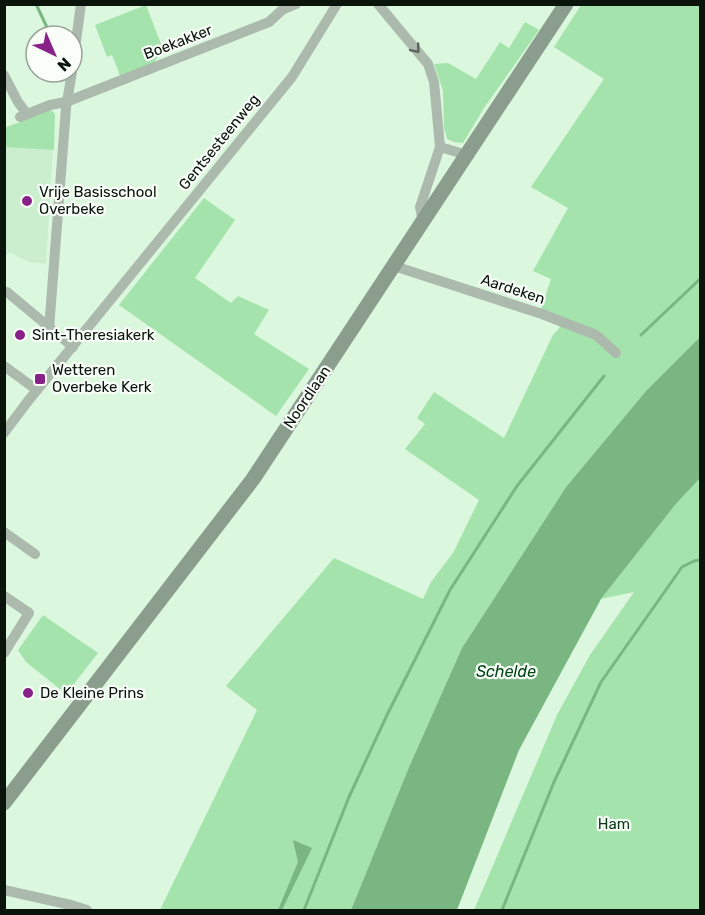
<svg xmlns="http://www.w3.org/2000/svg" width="705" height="915" viewBox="0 0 705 915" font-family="Rubik,sans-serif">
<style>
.built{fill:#caeece}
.green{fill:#a5e3ac}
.water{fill:#7ab681}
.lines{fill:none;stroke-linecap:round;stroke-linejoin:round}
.stream{stroke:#7ab681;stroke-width:3}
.street{stroke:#acb9ad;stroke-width:10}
.secondary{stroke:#8b9e8d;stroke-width:15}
.oneway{stroke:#5b665c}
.poi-dot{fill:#882289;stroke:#f9fef9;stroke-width:2}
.labels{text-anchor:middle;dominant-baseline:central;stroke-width:4.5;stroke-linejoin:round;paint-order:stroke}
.street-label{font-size:15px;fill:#0a140b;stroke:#f9fef9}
.poi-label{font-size:15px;fill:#0a140b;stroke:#f9fef9;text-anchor:start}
.park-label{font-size:15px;fill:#083714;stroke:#f9fef9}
.water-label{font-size:16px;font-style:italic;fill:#004615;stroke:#f9fef9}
</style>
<rect width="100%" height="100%" fill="#dbf8de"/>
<!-- built -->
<path class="built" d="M55,114L46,264L29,262L9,252L5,257V128Z"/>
<!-- green -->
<g class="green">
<path d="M146,5L163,49L153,64L121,78L112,55L107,57L95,25Z"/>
<path d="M581,5H700V337L646,391L566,487L462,648L409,767L351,910H160L257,710L226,686L334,558L423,599L431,582L453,553L479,500L405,449L425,424L417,418L434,392L504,438L553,335L560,327L541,309L551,279L533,271L568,208L531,187L604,79L554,47Z"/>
<path d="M525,22L539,30L484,108L463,143L454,142L447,139L444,128L443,91L434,64L448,63L476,79L500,42L509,48Z"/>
<path d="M51,110L55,114L54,150L5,147L4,128Z"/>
<path d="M204,198L235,220L195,278L231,303L238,296L269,310L254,334L309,369L276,416L119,305Z"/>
<path d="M700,478V910H474L557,715L590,655L634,592L601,599L675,505Z"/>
<path d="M43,615L98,653L66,694L26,662L18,650Z"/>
</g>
<!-- water -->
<g class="water">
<path d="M700,337V478L675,505L601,599L519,750L457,910H351L409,767L462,648L566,487L646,391Z"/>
<path d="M293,840L312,848L282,910H278L298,862Z"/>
</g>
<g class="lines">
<!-- stream -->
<g class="stream">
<path d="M36,4L51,36"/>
<path d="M641,335L700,279"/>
<path d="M304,910L349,797L387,715L450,590L517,486L604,376"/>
<path d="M502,910L554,782L601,682L682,567L694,561L700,560"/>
</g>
<!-- street -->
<g class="street">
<path d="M378,4L428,64L434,82L440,147L420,207L423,222"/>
<path d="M72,70L81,4"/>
<path d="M4,75L18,102L27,114"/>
<path d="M20,117L50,105L66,102L269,22L282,10L296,4"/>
<path d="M440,147L467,155"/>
<path d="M394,266L542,314L596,335L616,353"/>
<path d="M7,292L73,347"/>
<path d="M49,329L66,108L72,72"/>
<path d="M4,366L37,390"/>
<path d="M4,433L28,401L292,77L337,4"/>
<path d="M4,532L35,554"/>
<path d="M4,596L29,613L4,653"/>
<path d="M4,890L71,905L87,910"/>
</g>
<!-- secondary -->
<path class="secondary" d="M4,803L253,479L566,4"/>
</g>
<!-- one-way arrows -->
<defs><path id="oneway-chevron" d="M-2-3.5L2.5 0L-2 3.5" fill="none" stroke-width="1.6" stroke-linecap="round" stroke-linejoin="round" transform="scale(1.5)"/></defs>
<use class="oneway" href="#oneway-chevron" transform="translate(416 49) rotate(50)"/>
<!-- markers -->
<g class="poi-dot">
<circle cx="27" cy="201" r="6"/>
<circle cx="20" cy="335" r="6"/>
<rect x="34" y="373" width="12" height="12" rx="3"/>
<circle cx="28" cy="693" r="6"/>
</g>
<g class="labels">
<!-- street labels -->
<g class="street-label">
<text transform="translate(178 42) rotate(-21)">Boekakker</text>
<text transform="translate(219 142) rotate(-51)">Gentsesteenweg</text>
<text transform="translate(513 289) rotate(18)">Aardeken</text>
<text transform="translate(307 397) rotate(-56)">Noordlaan</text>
</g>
<!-- poi labels -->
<g class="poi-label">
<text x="39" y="192">Vrije Basisschool<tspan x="39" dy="17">Overbeke</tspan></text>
<text x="32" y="335">Sint-Theresiakerk</text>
<text x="52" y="370">Wetteren<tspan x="52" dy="17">Overbeke Kerk</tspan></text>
<text x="40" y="693">De Kleine Prins</text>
</g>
<!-- park labels -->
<g class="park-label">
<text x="614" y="824">Ham</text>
</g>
<!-- water labels -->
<g class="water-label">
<text x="506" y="671">Schelde</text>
</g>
</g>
<!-- border -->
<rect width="705" height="915" fill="none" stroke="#0a140b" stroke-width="12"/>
<!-- north arrow -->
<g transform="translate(54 54) rotate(136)"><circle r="28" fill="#f9fef9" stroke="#99a09a" stroke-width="1.5"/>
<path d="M0-4.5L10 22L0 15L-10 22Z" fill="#882289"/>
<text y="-9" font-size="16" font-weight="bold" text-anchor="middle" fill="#0a140b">N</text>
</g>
</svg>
